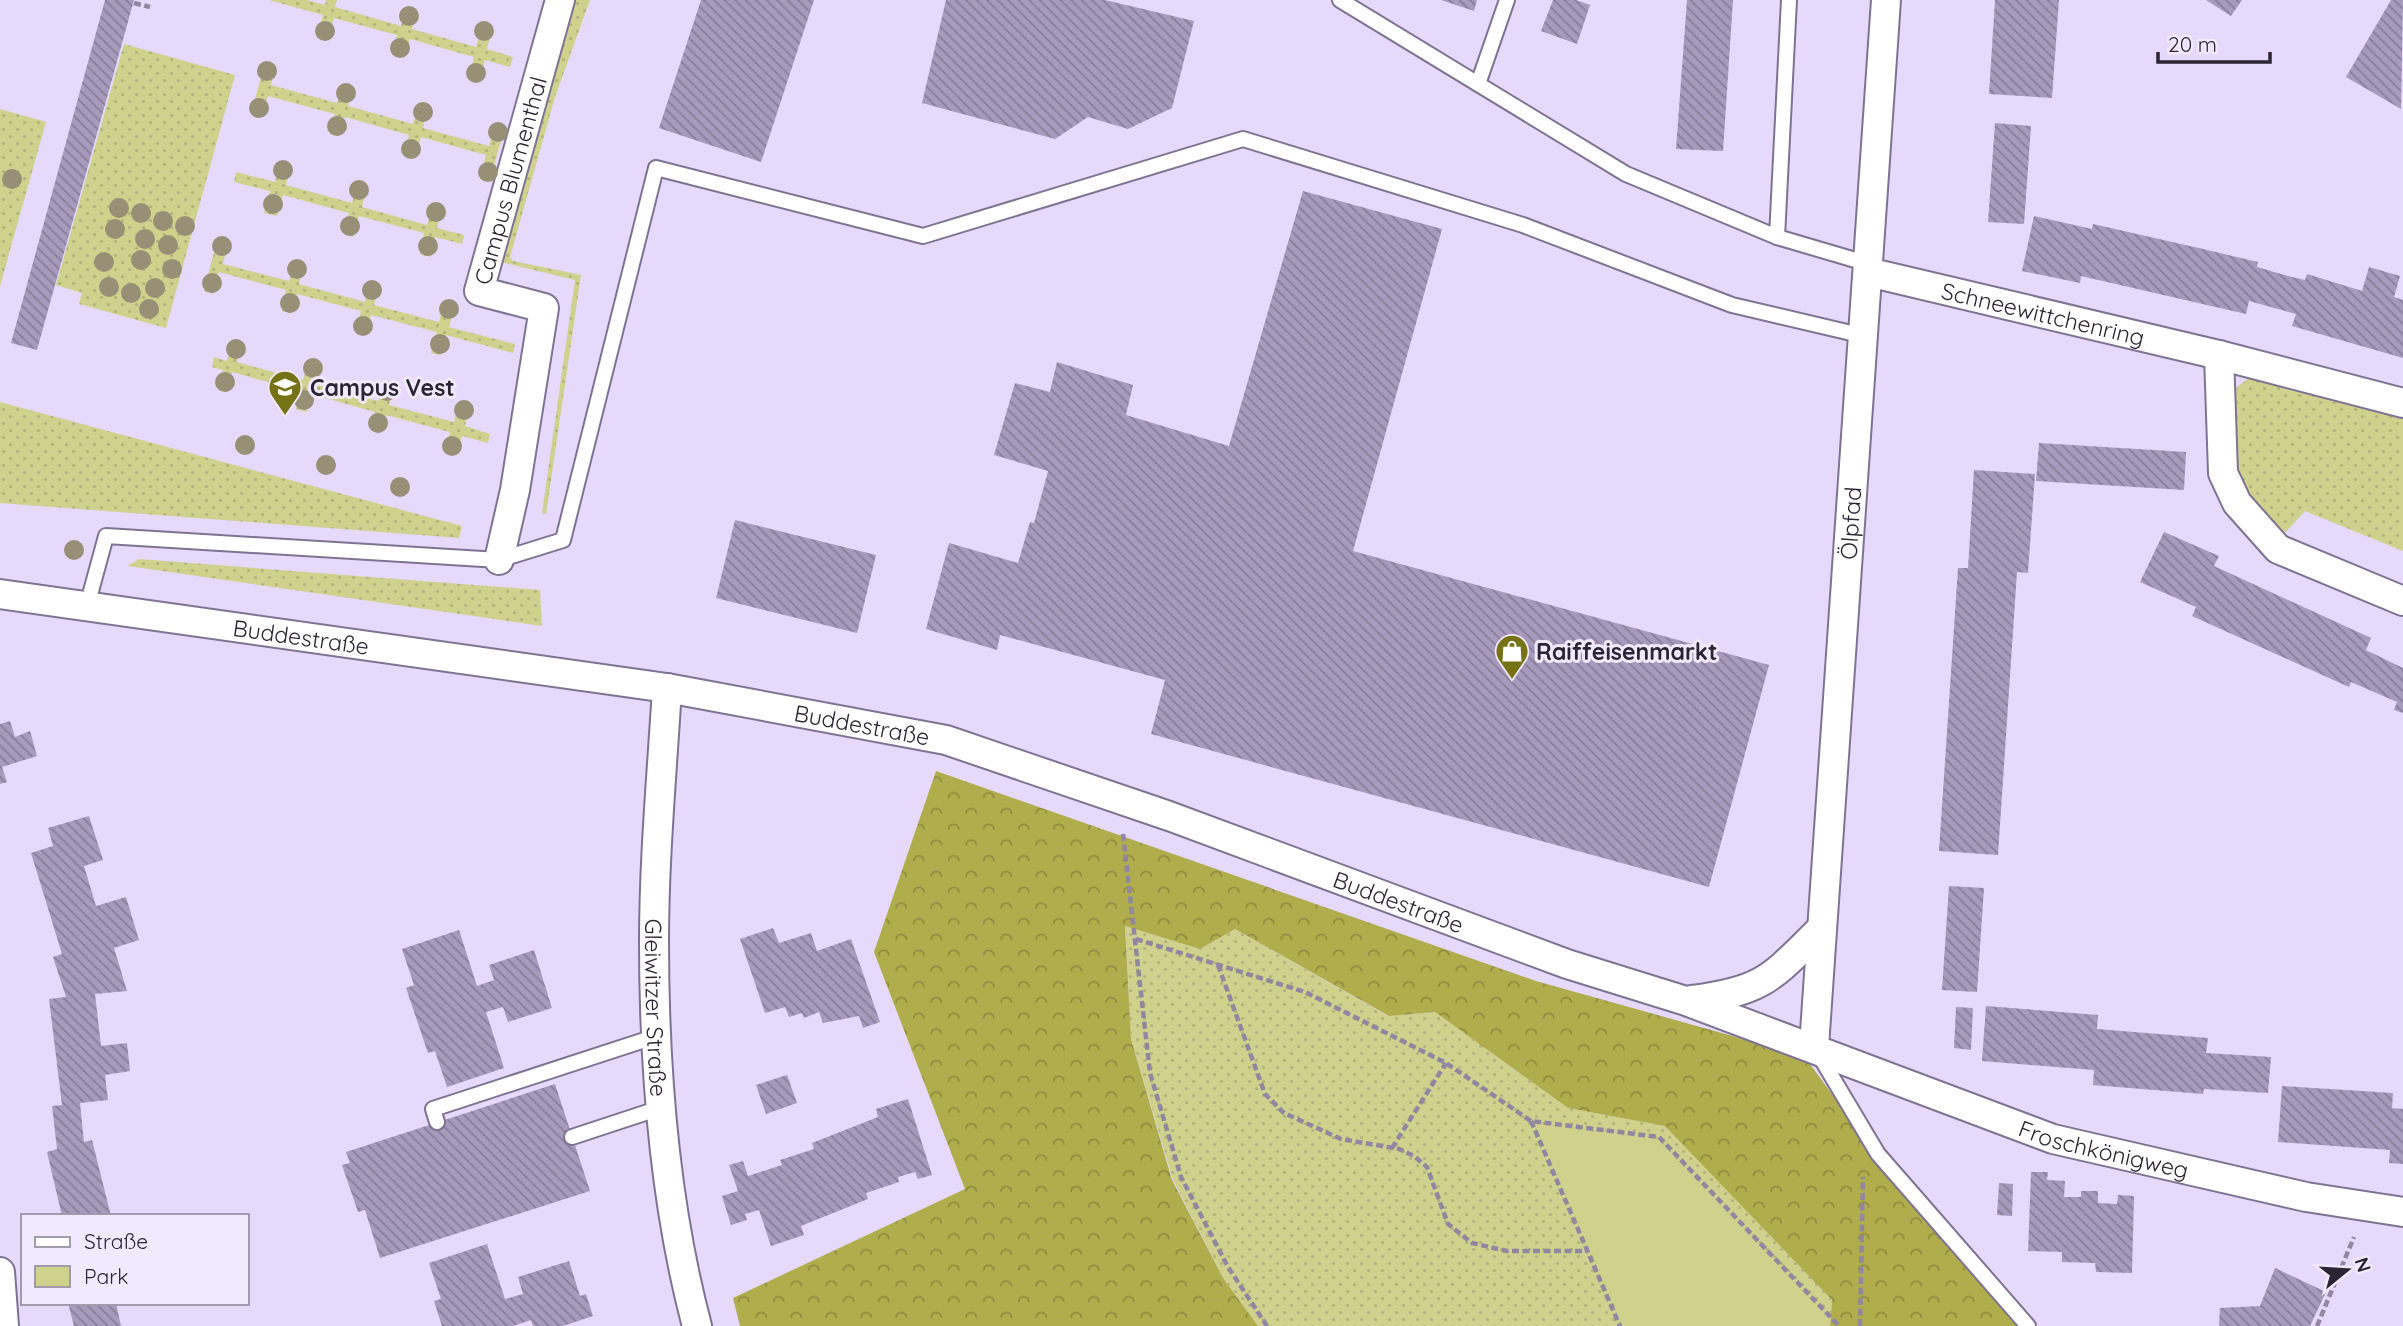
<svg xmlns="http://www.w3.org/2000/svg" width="2403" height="1326" viewBox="0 0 2403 1326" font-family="Quicksand,sans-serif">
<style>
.grass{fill:url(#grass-dots)}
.forest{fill:url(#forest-crowns)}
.park{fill:#d1d18e}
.building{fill:url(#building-back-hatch)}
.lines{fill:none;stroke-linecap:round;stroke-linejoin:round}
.lane-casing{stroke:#7f7392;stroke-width:18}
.street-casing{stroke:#7f7392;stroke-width:32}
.path{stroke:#9187a0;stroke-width:4.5;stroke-dasharray:7 3.5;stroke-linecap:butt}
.lane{stroke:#fff;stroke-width:14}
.street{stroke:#fff;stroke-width:28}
.tree{fill:#979076}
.labels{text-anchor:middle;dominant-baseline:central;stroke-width:6;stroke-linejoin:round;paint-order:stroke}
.street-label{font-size:23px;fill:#2a2532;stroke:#f1e9fe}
.poi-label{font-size:23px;font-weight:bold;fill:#2a2532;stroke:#f1e9fe;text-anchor:start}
</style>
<defs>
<pattern id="grass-dots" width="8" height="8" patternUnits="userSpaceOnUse" patternTransform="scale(1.75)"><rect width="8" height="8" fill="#d1d18e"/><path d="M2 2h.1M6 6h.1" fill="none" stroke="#b4b37b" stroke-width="1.8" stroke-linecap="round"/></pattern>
<pattern id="forest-crowns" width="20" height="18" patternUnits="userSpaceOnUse" patternTransform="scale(1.75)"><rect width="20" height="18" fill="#b0ad4c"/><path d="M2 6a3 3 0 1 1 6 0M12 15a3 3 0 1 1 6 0" fill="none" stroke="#8f8d40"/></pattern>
<pattern id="building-back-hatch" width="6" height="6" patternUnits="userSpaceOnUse" patternTransform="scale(1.75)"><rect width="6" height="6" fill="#a79abc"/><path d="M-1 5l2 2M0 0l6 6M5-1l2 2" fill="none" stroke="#887d99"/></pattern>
</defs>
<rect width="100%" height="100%" fill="#e6d9fc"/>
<!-- grass -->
<g class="grass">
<path d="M269,0H307L325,5L326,0H337L335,7L401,26L407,6L417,9L412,29L476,47L482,26L492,29L487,49L513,57L510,67L485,60L480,79L469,76L474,57L410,39L404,58L392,55L397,35L334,18L328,37L317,34L323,15Z"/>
<path d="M573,0H590L555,97L510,257L513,261L581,275L546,514L542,513L575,280L501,262Z"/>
<path d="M124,44L235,75L166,328L79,304L82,293L56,285Z"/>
<path d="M265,63L276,65L271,85L337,103L343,84L353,87L348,106L413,124L419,104L428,107L423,128L489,146L495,124L505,126L490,181L480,179L486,155L421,137L415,157L405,155L409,135L345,117L339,136L330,134L335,114L268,96L262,117L251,113Z"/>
<path d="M0,109L46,122L0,286Z"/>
<path d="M280,162L291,165L286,185L352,203L357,184L367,186L362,207L427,225L433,204L442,207L437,228L464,235L462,244L435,237L430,257L420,254L424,233L359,216L353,237L344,234L349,213L283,195L277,216L264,213L270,191L234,182L236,172L275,182Z"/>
<path d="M217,241L228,244L223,264L289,281L294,262L303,264L299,284L365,302L369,283L379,286L374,305L439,322L444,302L455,305L449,327L515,344L513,353L446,335L441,355L431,353L437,332L371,315L366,334L356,332L361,311L297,294L291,313L282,311L286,290L219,272L213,294L204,291Z"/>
<path d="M232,341L242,344L237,362L303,380L309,360L319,363L314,384L378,401L383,382L394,384L389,405L454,422L459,402L470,405L465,426L490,434L488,443L462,436L457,455L446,452L450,432L386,415L380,433L371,430L375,412L311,394L306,412L296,409L300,391L232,372L227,392L218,389L223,370L212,367L214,357L227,361Z"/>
<path d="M2256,373L2403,415V551L2305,511L2285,533C2231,520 2234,441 2234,398L2237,387Z"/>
<path d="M0,402L462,526L459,538L0,503Z"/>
<path d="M139,559L540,590L542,626L128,566Z"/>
<path d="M1125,926L1200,949L1235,929L1388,1016L1435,1012L1568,1108L1666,1126L1832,1300L1830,1326H1258L1223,1278L1173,1180L1131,1039Z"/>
</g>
<!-- forest -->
<path class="forest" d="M936,771L1536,981L1804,1056L1887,1169L2021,1326H1830L1832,1300L1665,1126L1568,1108L1435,1012L1389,1016L1235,929L1200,949L1125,926L1131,1039L1172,1180L1223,1278L1258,1326H740L733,1298L965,1189L874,952Z"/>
<!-- park -->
<path class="park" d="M1535,1125L1658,1139L1827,1320L1826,1326H1624Z"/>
<!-- building -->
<g class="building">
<path d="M105,0H134L37,350L11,343Z"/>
<path d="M701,0H814L761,162L659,128Z"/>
<path d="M946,0H1105L1194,21L1172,108L1128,129L1088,117L1055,139L922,103Z"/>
<path d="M1441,0H1477L1474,11Z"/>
<path d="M1553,0H1576L1590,5L1577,44L1541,31Z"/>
<path d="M1687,0H1733L1723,151L1676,149Z"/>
<path d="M1995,0H2059L2052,98L1989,94Z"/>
<path d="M2206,0H2242L2231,16Z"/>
<path d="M2391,0H2403L2401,109L2346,77Z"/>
<path d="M1995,123L2031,126L2024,224L1988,222Z"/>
<path d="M1303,191L1442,229L1353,551L1769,665L1709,887L1151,734L1165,680L1000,635L997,650L926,629L949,543L1018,563L1030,522L1034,523L1048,471L994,455L1015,383L1050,392L1057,362L1133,385L1126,415L1229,446Z"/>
<path d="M2034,216L2092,229L2093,224L2203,249L2258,262L2257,267L2288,276L2305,280L2307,274L2362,291L2369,267L2400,276L2394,297L2403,300V358L2292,326L2296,314L2249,301L2246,314L2081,276L2080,283L2022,271Z"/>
<path d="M2039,443L2186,452L2184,490L2036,481Z"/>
<path d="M1974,470L2035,474L2028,573L2017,572L1998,855L1939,851L1958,568H1968Z"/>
<path d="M735,520L876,555L857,633L716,598Z"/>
<path d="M2164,532L2219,556L2214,566L2371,638L2366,650L2403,668V713L2394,710L2397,702L2351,682L2349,687L2192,616L2196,607L2140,582Z"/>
<path d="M10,721L15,737L30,731L37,756L2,767L7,782L0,784V724Z"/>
<path d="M89,816L103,860L84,866L96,906L126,897L139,940L114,948L127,991L95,994L101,1046L127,1043L130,1071L105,1075L108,1100L80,1103L84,1142L92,1140L111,1216H62L47,1152L57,1149L52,1106L62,1105L49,999L66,997L53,957L62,954L31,853L53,846L48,828Z"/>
<path d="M1949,886L1984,888L1977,992L1942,990Z"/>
<path d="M773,928L779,943L811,933L817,951L851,939L880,1022L863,1028L859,1016L823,1023L819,1012L804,1018L802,1013L789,1017L785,1007L765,1013L740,939Z"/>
<path d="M459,930L477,986L494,980L489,965L534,950L552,1008L508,1022L503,1007L486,1012L504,1068L447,1087L435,1051L428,1053L406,988L414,985L402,949Z"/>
<path d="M1986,1006L2098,1015L2097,1029L2208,1038L2206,1053L2271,1057L2268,1093L2204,1089L2203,1094L2093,1085L2094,1070L1982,1061Z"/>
<path d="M1956,1007L1973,1008L1971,1050L1954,1048Z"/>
<path d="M787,1075L797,1103L766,1114L756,1085Z"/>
<path d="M555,1084L590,1191L380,1258L365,1210L358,1212L342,1165L350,1163L346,1152Z"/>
<path d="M2282,1086L2393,1093L2392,1108L2403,1109V1164L2389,1163L2390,1150L2278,1142Z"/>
<path d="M908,1099L932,1175L918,1179L915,1172L898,1177L899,1182L866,1193L868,1199L801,1226L804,1235L771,1246L759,1210L745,1214L747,1220L731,1225L722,1196L738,1191L729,1165L743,1161L748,1176L782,1165L780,1160L814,1149L812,1143L878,1117L876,1109Z"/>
<path d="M2031,1172H2048L2047,1180L2065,1181L2064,1197H2081V1191H2098V1203L2117,1204L2118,1195L2134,1196L2132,1273L2096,1272L2095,1263L2062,1262V1252L2028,1251Z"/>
<path d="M1999,1183L2013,1184L2012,1216L1997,1215Z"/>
<path d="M487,1244L505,1299L523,1294L518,1277L569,1261L580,1296L586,1294L593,1316L563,1326H533L531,1320L513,1326H442L434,1301L441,1299L429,1263Z"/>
<path d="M2275,1268L2326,1292L2310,1326H2219L2220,1308L2260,1306Z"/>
<path d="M68,1303H116L121,1326H74Z"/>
</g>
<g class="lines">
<defs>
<g id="lane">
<path d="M1340,0L1626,174L1777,237L1869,264"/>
<path d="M1478,84L1507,0"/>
<path d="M1777,237L1789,0"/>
<path d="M87,606L106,536L499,560L563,540L656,168L923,236L1243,139L1523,225L1732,305L1864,336"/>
<path d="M1819,1055L1878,1154L2028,1326"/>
<path d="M437,1122L433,1109L657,1036"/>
<path d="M572,1137L660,1108"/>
</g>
<g id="street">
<path id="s1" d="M1868,272L2219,355L2403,403"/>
<path d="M2219,355L2223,473L2237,503L2278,549L2403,601"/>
<path id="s2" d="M499,560L515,490L544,308L479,291L560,0"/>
<path id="s3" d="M0,594L667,688L946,740L1169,816L1567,964L1686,1001L2053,1139L2306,1197L2403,1212"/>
<path id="s4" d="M667,688C662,772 654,858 654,942C654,1070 664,1202 697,1326"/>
<path d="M1692,1000C1765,991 1772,977 1822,928"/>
<path id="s5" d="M1814,1047L1886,0"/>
<path d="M0,1272L4,1326"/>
</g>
</defs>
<!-- lane casing -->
<use href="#lane" class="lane-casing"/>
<!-- street casing -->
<use href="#street" class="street-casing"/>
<!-- path -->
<g class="path">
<path d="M134,3L150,7"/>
<path d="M1123,834L1150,1073L1181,1177L1228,1267L1267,1326"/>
<path d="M1136,939L1305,992L1446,1063L1531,1121L1659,1137L1839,1326"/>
<path d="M1218,965L1265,1094L1284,1113L1341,1139L1399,1149L1414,1156L1427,1167L1448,1224L1472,1243L1507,1251H1587"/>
<path d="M1531,1121L1620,1326"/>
<path d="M1392,1148L1446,1063"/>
<path d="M1860,1326L1863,1177"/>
<path d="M2317,1326L2354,1237"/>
</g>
<!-- lane -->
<use href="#lane" class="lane"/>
<!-- street -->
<use href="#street" class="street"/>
</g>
<!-- trees -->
<g class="tree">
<circle cx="409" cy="16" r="10"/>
<circle cx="325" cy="31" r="10"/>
<circle cx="484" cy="31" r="10"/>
<circle cx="400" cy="48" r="10"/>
<circle cx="267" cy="71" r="10"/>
<circle cx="476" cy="73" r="10"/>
<circle cx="346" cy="93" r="10"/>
<circle cx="259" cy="108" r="10"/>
<circle cx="423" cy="112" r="10"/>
<circle cx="337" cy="126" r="10"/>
<circle cx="498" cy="132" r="10"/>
<circle cx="411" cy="149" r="10"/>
<circle cx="283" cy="170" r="10"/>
<circle cx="488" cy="172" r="10"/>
<circle cx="12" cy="179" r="10"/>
<circle cx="359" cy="190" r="10"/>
<circle cx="273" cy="204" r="10"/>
<circle cx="119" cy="208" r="10"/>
<circle cx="436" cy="212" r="10"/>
<circle cx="141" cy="213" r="10"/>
<circle cx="163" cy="221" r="10"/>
<circle cx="185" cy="226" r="10"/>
<circle cx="350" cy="226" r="10"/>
<circle cx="115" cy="229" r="10"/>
<circle cx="145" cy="239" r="10"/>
<circle cx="168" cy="245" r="10"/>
<circle cx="222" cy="246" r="10"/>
<circle cx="428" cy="246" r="10"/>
<circle cx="141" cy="260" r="10"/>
<circle cx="104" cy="262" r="10"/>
<circle cx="172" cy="269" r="10"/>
<circle cx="297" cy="269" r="10"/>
<circle cx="212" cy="283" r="10"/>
<circle cx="109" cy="287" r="10"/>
<circle cx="155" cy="288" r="10"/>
<circle cx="372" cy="290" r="10"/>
<circle cx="131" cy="293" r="10"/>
<circle cx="290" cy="303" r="10"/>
<circle cx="149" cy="309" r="10"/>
<circle cx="449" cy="309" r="10"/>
<circle cx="363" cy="326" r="10"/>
<circle cx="440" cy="344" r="10"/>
<circle cx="236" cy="349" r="10"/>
<circle cx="313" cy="368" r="10"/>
<circle cx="225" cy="382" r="10"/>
<circle cx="387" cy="391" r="10"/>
<circle cx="304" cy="400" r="10"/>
<circle cx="464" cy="410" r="10"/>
<circle cx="378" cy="423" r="10"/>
<circle cx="245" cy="445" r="10"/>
<circle cx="452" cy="446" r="10"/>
<circle cx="326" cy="465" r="10"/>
<circle cx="400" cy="487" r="10"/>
<circle cx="74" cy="550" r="10"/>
</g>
<!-- icons -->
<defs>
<symbol id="school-pin" viewBox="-11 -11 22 30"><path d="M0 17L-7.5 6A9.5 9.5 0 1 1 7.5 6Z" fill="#767317" stroke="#f1e9fe"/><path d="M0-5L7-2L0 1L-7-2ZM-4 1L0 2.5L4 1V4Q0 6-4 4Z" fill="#fff"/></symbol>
<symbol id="shop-pin" viewBox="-11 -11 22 30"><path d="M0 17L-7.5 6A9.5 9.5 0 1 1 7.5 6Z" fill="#767317" stroke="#f1e9fe"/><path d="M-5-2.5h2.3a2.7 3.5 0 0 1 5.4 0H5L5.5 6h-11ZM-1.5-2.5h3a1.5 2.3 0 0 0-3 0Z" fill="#fff"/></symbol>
</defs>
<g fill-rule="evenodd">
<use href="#school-pin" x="266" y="368" width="38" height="52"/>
<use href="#shop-pin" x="1493" y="632" width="38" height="52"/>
</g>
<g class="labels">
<!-- street labels -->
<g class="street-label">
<text stroke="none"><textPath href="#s2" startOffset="438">Campus Blumenthal</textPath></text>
<text stroke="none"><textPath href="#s1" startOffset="180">Schneewittchenring</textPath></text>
<text stroke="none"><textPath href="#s5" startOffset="525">Ölpfad</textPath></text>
<text stroke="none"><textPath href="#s3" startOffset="304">Buddestraße</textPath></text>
<text stroke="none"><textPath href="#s3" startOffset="872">Buddestraße</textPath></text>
<text stroke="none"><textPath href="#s3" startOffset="1438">Buddestraße</textPath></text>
<text stroke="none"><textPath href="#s4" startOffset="320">Gleiwitzer Straße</textPath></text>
<text stroke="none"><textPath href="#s3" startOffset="2186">Froschkönigweg</textPath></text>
</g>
<!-- poi labels -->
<g class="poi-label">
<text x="310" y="387">Campus Vest</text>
<text x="1536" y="651">Raiffeisenmarkt</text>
</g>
</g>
<!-- legend -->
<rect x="21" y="1214" width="228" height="91" fill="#f1e9fe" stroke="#a19bac" stroke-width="2"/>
<rect x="35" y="1237" width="35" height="10" fill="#ffffff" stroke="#a19bac" stroke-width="2"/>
<text x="84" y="1249" font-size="21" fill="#2a2532">Straße</text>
<rect x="35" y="1266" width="35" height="21" fill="#d1d18e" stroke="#a19bac" stroke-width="2"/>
<text x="84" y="1284" font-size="21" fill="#2a2532">Park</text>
<!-- north arrow -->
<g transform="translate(2347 1270) rotate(72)" stroke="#f1e9fe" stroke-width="5" paint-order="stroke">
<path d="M0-5L12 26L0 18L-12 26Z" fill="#2a2532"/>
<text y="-10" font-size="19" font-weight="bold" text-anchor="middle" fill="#2a2532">N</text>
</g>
<!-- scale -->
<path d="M2158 52v10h112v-10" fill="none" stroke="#2a2532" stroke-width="3.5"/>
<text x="2168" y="52" font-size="21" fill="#2a2532" stroke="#f1e9fe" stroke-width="5" paint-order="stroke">20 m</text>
</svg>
